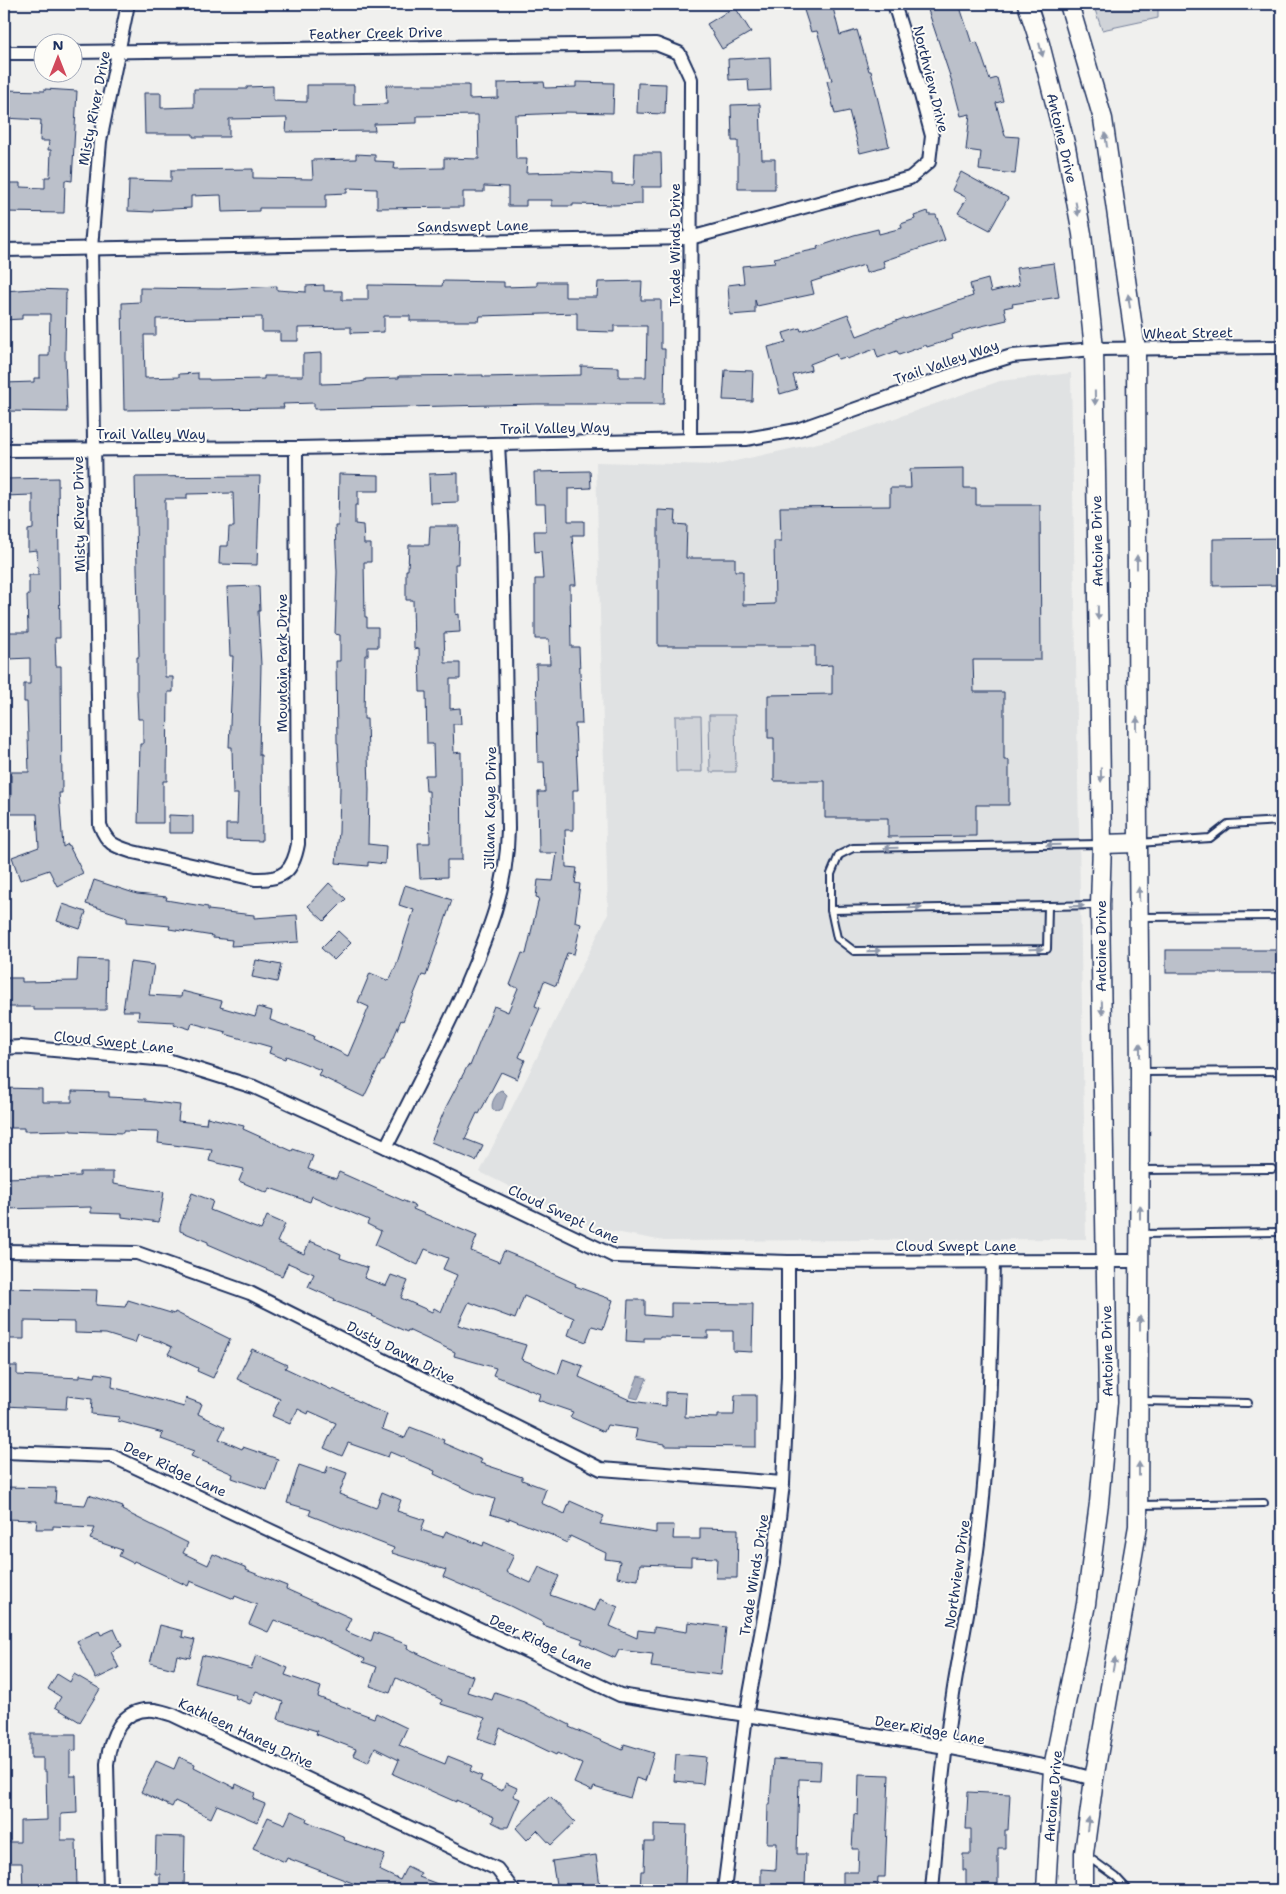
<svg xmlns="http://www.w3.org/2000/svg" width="1286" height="1894" viewBox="0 0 1286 1894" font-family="'Shantell Sans',sans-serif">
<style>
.built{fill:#e0e2e3}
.green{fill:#d0d3d8;stroke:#76819b}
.water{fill:#a7adbd;stroke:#6f7b97}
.building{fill:#bbc0ca;stroke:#1b2f5e;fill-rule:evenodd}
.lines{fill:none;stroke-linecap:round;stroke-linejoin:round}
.lane-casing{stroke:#1b2f5e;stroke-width:10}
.street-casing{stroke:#1b2f5e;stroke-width:16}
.secondary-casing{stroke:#1b2f5e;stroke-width:21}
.lane{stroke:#fdfcf7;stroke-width:6}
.street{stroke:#fdfcf7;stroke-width:12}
.secondary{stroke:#fdfcf7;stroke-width:18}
.oneway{fill:#8c96aa}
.labels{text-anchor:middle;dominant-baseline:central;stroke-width:4;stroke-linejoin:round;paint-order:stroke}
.street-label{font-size:14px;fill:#1b2f5e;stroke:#fdfcf7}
</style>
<rect width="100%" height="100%" fill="#f0f0ee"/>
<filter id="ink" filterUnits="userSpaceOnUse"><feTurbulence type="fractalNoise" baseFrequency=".02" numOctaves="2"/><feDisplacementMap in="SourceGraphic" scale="10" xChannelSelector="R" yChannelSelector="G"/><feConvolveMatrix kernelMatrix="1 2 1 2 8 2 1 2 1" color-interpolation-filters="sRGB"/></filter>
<g filter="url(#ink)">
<!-- built -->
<path class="built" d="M1071,373L1086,1239L664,1241L594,1228L480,1172L608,914L596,462L717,465L836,439L1000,381Z"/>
<!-- green -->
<g class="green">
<path d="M1093,4H1158V18L1102,30Z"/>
<path d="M709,715H735L736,772H710Z"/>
<path d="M675,716H701L702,772H676Z"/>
</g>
<!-- water -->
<g class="water">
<path d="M502,1090L507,1095L502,1109L497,1111L493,1110C490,1103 495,1097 499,1091Z"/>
<path d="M638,1376L647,1378L638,1399L630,1397Z"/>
</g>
<!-- building -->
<g class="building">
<path d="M802,4H832L840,35L857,30L869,71H871L889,146L860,153L849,111L835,114L827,81L832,80L817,31L811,32Z"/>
<path d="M926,4H959L972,44L977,42L990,80L997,78L1003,101L996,103L1005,136L1019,137L1015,174L979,170L981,152L966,150L970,114L961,116L951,79Z"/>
<path d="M735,7L751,32L722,49L707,24Z"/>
<path d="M770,57L771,90L749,91L748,79L729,80L728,59Z"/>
<path d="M544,82L545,88L576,87V82L614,83L613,113L565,112V113L515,115L516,159H527L526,173L572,172L612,174V184L634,185L635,153H661L662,187H642V204L614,205L573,204V206H552V200H526V206H508V187L484,186V192H463V207L377,208V189L347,188V193L326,194V208H259V211L222,212L221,195L191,196V208L153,210V212L128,211L129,180L171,181V170L253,169V178L313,179L312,160L356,159V154L375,155V161L395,162L394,169L444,168V158L479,159L478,115L417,116V123L374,124L375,131L286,132L287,118L229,119V137H193V134H145L144,93H161V108L194,107V89H247V87L273,86V101L307,102V85H354V105L387,104L386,85H469V99L498,98V83Z"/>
<path d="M638,83L666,84L665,114L637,113Z"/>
<path d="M45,89L77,91L72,181L65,180L64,213L4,212V183H20V187L45,188V177H50L51,150H48L49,141H40L41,120L4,118V90L45,91Z"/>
<path d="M760,104L762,159H775V189H738V141H732L731,105Z"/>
<path d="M961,172L1008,198L990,230L958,213L967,198L952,190Z"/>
<path d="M928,211L929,215H936L945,240L883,261L885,268L866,273L864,265L811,282L814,294L757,306L755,300V313L730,315L728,285L744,283L742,266L775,263L774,258L818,249L817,247L854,235L878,229L879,234L902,228L901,224L915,219L914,216Z"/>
<path d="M1054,263L1059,297L1012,304L1013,306L1004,308L1007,320L969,329L952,335L953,339L927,347L926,345L899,355L897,351L878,358L875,349L847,359L846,357L838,359L836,354L810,364L811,370L793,375L797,389L780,394L768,347L786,342L783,333L800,328L801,331L848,314L857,336L904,318L905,319L973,296L970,284L988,279L991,292L1019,285L1016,268Z"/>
<path d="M443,281L504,282V287L537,286V282H565V297H597L598,282L642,281L641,300H661V349H665L664,404H537L314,409V403L283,404L284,408L124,410L122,303L140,302V288L219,289L277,286V290L306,292V286L324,285V291H342V300H368V285L442,286ZM577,313V331L614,332V326H647L646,377H619V367L581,366V375L483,377V375L399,376V378L365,379V381L353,383L321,384V353L303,354V376H264V379L209,380V379H198V373L179,374V377L145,378L144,335H156V319L262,317V332H280V341H298V328L351,327V333L384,332V316H410V321H479L480,316Z"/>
<path d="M33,289L66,290L65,356L67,412L4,411V383L34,382V378H40V356H49L50,314H22V319L4,320V291Z"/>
<path d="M725,370L753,371L752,401L723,400Z"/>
<path d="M964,468V488H976V505H1040L1041,660H973L974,692H1004V760H1009V805H976V836L888,837V818H825V781H774V738H768V695L832,694V665L815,666V646H658V510L676,511L675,524L687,525L686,558H735V571H743V605L775,604L774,541H781L780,507L890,506V488H911L910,469Z"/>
<path d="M590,471L591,488L568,489V521H584V535H572L576,585H570L571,647H579L582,724H575L578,790H573V830H565L566,867L577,868L575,883L580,884L575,922L581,924L574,954L567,953L556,986L544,981L535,1006L540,1008L519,1057L525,1060L517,1079L501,1072L479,1114L477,1113L465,1139L483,1146L476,1161L431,1142L446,1107L468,1065L470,1066L494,1006L508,1012L518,988L510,985L522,953L526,954L539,898L536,897L538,880L553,881L557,853H539L538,792H545L544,762H538L536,664H550L549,639H535V579H543L541,551L535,552L534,531H546L545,504H535L534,472Z"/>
<path d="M458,473V502L430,503L429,474Z"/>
<path d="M339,474L379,475V491H358V505H355V524L363,525L364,544H371V562H364L365,617H367V627H378V647H368V655H365L364,719H367L369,790L368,844L386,846L385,864L368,862V866L336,863L339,832L340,787L338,743H337L336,661H340V635L335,634L337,572L335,526H338Z"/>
<path d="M260,476L257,565L219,564L220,546H228L229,527H234L233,493L187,494V499H165V677H173V692H168L167,781H163V823H138L140,744H143V719H138L137,693V657H139L135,477Z"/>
<path d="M58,478L60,638H55L56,666H61L62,793H59L63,847L68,844L83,873L57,886L49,870L20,880L12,857L39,847L37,814H8V797H11V772H29L27,702H24V684H30V658L9,659L8,632H28L27,595H29V575H38L37,550L28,551V530L33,529V495L4,496V479Z"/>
<path d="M430,526H459L458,564H455L456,615L459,614L460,632L444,633L445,663H460V679H450V709L460,708L461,724H453L454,753L461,752L462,860H447V877L420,878L418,843H430L429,791H426L425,775H434L433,744H427L426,692H420L419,648L414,649L413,600H406V570H408L409,545H429Z"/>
<path d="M1282,538V585L1213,586V539Z"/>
<path d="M259,586L260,611H258L261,665L259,755H261L262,841L226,840V824H237L238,794H233L232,747H229L233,656H230L227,587Z"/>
<path d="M169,815L193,816V833H169Z"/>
<path d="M94,880L137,894L167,897L166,900L208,907V910L254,915V918L297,915L299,942L231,946L232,940L213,938V936L169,929L170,926L127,922V917L86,904Z"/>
<path d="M329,883L346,899L324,921L308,906Z"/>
<path d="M405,885L452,900L426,976L422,975L403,1021L401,1020L384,1060H382L364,1097L318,1075L321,1070L286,1056L285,1059L269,1053L271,1047L225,1034L226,1032L192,1023L190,1029L174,1024L175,1022L138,1020L139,1011H123L130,962L154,965L149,995L181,997L182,991L222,1001L220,1007L255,1017L258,1007L272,1011L270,1020L314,1036L313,1039L348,1056L369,1007L358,1002L370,973L389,981L396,966L414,910L399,905Z"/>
<path d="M63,904L86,912L80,929L57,921Z"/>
<path d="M338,931L351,943L334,960L321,948Z"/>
<rect x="1166" y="950" width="116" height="23"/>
<path d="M78,959L107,960L106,1010H34V1007H4V978H22V982L77,981Z"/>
<path d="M256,960L281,965L277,982L252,977Z"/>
<path d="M4,1088L42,1089V1102H72V1091L109,1092V1097L146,1099V1101L180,1105L178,1121L206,1124L207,1117L244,1126L243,1129L292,1151L293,1149L313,1156L308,1169L336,1179L339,1172L415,1206L413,1209L477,1236L471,1251L499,1262L504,1251L536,1264V1266L576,1284L575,1286L613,1300L603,1329L592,1326L586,1342L568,1335L574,1318L524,1296L515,1319L469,1302L458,1325L526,1345L521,1359L558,1374L563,1359L583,1366L579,1377L632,1401L666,1406V1392L686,1393L685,1417L718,1418V1415H734L735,1395H756V1447L665,1446V1444L635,1439L637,1429L607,1425L604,1432L570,1417L573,1412L538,1400L540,1394L493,1375L496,1368L454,1356L455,1352L408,1330L407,1332L372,1316L373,1315L334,1301L335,1299L308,1287L314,1274L288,1263L282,1276L208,1244V1242L180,1231V1226L192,1193L213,1201L210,1210L261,1230L267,1216L285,1224L277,1242L304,1254L310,1241L341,1254L340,1258L368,1268L364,1278L386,1286L391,1275L408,1281L401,1298L432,1312L434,1308L441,1312L457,1275L443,1269L448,1258L425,1249L418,1265L375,1245L381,1231L367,1224L369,1220L312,1196L310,1202L270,1188L267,1193L239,1181L244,1169L209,1161L212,1150L158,1143L159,1132L123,1131V1133L71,1131V1130L24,1131V1128H4Z"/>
<path d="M80,1172H113V1184L164,1192L159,1222L122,1217V1214L91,1213V1207L4,1209V1178L80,1176Z"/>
<path d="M4,1288L97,1290L96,1305L125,1307L128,1300L174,1314L175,1312L230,1339L213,1378L197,1371L198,1368L168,1354L172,1347L159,1341L138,1335L135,1343L106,1334L75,1333V1322L24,1321V1339H7V1319H4Z"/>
<path d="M628,1300H645V1315L671,1317V1303L753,1304L752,1352L733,1351V1331H708V1338L660,1337V1338H644V1342L626,1341Z"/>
<path d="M252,1349L287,1365L285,1368L332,1390L333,1389L366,1405V1406L387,1414L382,1429L405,1438L410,1427L444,1440L443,1443L482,1460L480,1463L522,1477V1480L546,1489L541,1503L565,1514L570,1501L604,1516L600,1524L656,1533V1525H674L673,1539H700V1528L738,1529L737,1578H716L717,1558L691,1557V1566L640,1564L638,1580L617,1577L620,1561L605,1559L606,1553L570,1536L567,1543L554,1537V1536L509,1518V1520L490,1514L495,1499L475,1493L434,1474L435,1471L390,1452L388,1457L348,1443L342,1456L324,1448L336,1423L309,1411L308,1414L298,1409L290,1424L272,1416L280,1399L237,1379Z"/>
<path d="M4,1366H17V1375L80,1378V1375L95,1377L96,1373L113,1376L112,1387L184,1407L186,1398L202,1404L198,1414L225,1427L219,1439L242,1449L243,1447L278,1459L267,1490L232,1478L233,1474L191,1456L194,1451L161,1439L163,1433L118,1421L119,1417L91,1414L92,1399L67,1396L66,1409L4,1406Z"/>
<path d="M299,1465L325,1474L328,1466L347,1473L339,1494L376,1508L382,1492L401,1500L397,1511L425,1520L421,1530L443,1537L446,1531L483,1546L484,1542L514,1555L506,1572L520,1578L531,1583L539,1567L559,1576L550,1595L595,1611L600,1599L618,1607L610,1626L637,1638L638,1630L654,1632V1627L687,1632L688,1622L726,1627L721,1675L651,1667L653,1654L619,1650L615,1658L581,1643L583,1639L543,1625L544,1623L510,1606L443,1577L446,1570L392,1553L394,1548L309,1515L311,1510L287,1503Z"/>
<path d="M4,1487L56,1488L55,1503L85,1505L89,1495L123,1507L122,1510L188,1543L183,1553L208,1565L213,1554L247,1568L246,1570L287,1586L286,1589L351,1618L345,1631L371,1642L374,1632L408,1645L407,1648L448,1668L473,1676L467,1692L492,1700L495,1692L524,1702L570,1725L569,1727L623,1750L624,1744L654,1753L645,1781L636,1778L630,1798L594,1787L592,1791L574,1783L582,1764L557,1753L556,1755L500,1728L495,1744L478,1738L485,1718L441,1704L442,1700L396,1678L390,1693L370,1686L377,1667L363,1662L365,1659L316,1636L274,1620L268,1632L249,1624L257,1605L235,1596L234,1599L190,1581L188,1586L134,1561L133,1563L119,1556L122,1550L90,1539L95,1528L53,1526V1529H36L37,1520L4,1519Z"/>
<path d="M160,1625L183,1631L182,1637L195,1640L190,1658L177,1655L174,1669L150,1663Z"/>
<path d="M114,1629L122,1646L111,1652L119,1668L96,1679L77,1641L99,1631L101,1635Z"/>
<path d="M202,1655L251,1669L256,1655L288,1668L285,1675L321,1687L318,1697L374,1718L376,1713L407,1728L399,1745L445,1764L448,1756L473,1766L470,1771L482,1776L480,1781L502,1791L506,1783L517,1788L513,1796L520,1799L508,1827H502L492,1822L494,1817L456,1800V1802L393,1774L399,1760L375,1748L368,1762L353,1755L356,1749L316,1734L317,1731L278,1719L283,1702L256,1691L250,1704L235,1698L236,1695L195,1683Z"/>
<path d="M57,1674L70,1682L74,1674L100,1689L80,1722L55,1707L61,1697L48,1689Z"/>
<path d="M31,1734H76V1750L70,1751V1776H76L77,1813L61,1814V1840H76L77,1890H23L22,1863H4V1842H20V1821L47,1820L46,1771H43V1758H31Z"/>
<path d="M676,1754L706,1757L703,1784L674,1781Z"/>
<path d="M179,1757L195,1764L194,1767L235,1788L236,1784L255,1793L253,1799L265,1804L257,1822L217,1805L211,1818L175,1801L172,1807L141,1792L156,1761L174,1769Z"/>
<path d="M773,1759L821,1762L820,1780L799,1779L797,1854H806L805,1890L761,1888V1869L776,1870L777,1843H767L768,1805H770Z"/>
<path d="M859,1774L889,1775L885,1877H878L877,1890H843V1872H858L859,1849H852L854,1814L858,1815Z"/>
<path d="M968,1792L1010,1794L1008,1830H1005V1848H998V1890H966V1870H963V1854H971V1829H966Z"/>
<path d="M550,1796L575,1822L551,1845L537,1830L527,1840L516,1828Z"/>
<path d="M291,1811L307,1818L306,1821L345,1837L344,1840L385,1855L379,1870L400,1880L407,1866L421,1873L419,1877L451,1889V1890H371L287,1858L285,1862L253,1848L268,1817L285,1824Z"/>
<path d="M654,1824L687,1825L685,1888L640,1890L641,1871H644L645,1842H654Z"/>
<path d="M156,1836L185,1837L184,1890H160V1874H155Z"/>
<path d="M596,1855L600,1886L570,1890H557L552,1861Z"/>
</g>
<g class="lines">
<defs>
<g id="lane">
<path d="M1138,843L1210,838L1228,824L1282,821"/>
<path d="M1048,906L1047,949L854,951L837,938L831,910V874L839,855L853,848L1101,844"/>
<path d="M831,910L1100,905"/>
<path d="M1141,917L1282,916"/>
<path d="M1141,1072L1282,1071"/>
<path d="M1141,1170L1272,1169"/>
<path d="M1142,1234L1282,1232"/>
<path d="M1141,1401L1248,1403"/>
<path d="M1140,1505L1264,1503"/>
<path d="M1087,1856L1116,1877L1128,1890"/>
</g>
<g id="street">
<path d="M128,4L100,141L91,248L100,825C107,844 114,846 133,852L255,879C284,880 293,871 298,844L296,448"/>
<path d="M72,52L656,44L679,53L691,79L690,440"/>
<path d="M4,53H42"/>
<path d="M4,250L690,238L910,178L929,162L932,136L912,62L894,4"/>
<path d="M4,450L296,448L746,439L797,430L966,370L1012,356L1094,349L1282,347"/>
<path d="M4,1048L20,1047L167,1060L254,1087L386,1147L614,1256L788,1262L1140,1261"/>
<path d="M386,1147C413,1095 440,1043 464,990C488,934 507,891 508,829L503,535L498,444"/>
<path d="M4,1251L137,1253L250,1293L601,1469L783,1483"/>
<path d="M4,1452L112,1456L620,1695L946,1747L1053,1768L1094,1779"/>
<path d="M110,1890L107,1764C110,1737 121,1707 154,1710C161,1711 167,1713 173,1715L482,1862L497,1869L513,1890"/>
<path d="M724,1890L746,1716L774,1562L783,1483L788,1376V1262"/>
<path d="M932,1890C938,1823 943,1755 954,1688C962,1639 972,1592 978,1543C990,1449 991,1354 993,1260"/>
</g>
<g id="secondary">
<path d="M1027,4L1040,44L1066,147L1082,234L1094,349L1102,844L1100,905L1108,1402L1099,1503L1086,1604L1053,1768L1046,1890"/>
<path d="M1069,4L1103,119L1136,349L1138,843L1140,1072L1138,1526L1094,1779L1084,1853V1890"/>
<path d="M1102,844L1138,843"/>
</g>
</defs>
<!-- lane casing -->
<use href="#lane" class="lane-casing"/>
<!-- street casing -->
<use href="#street" class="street-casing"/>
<!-- secondary casing -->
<use href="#secondary" class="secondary-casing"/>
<!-- lane -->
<use href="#lane" class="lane"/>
<!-- street -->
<use href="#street" class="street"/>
<!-- secondary -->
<use href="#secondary" class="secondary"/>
</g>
<!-- one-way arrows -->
<defs><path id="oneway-solid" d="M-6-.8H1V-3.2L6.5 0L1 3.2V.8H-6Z" transform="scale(1.25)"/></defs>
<g class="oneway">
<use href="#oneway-solid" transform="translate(1041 50) rotate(75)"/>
<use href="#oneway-solid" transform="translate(1106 140) rotate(-98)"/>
<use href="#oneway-solid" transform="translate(1077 209) rotate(79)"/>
<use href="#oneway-solid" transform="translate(1129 301) rotate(-98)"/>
<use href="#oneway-solid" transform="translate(1095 398) rotate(89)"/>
<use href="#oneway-solid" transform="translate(1137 562) rotate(-90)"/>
<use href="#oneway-solid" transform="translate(1098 613) rotate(89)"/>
<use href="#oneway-solid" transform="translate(1137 724) rotate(-90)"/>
<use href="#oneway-solid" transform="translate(1101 775) rotate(89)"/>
<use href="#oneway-solid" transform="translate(1053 845) rotate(179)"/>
<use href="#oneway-solid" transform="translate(891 848) rotate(179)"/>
<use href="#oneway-solid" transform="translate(1139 894) rotate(-92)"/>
<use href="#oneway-solid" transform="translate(1077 906) rotate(-1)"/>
<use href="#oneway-solid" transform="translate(915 908) rotate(-1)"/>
<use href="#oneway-solid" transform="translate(1036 949) rotate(-1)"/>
<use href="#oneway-solid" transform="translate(874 951) rotate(-1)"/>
<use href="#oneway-solid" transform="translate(1102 1008) rotate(89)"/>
<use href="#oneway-solid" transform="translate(1140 1050) rotate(-90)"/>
<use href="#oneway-solid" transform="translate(1140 1212) rotate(-90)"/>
<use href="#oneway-solid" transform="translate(1140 1323) rotate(-90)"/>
<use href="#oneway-solid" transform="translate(1139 1469) rotate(-90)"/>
<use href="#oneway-solid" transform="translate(1114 1664) rotate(-80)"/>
<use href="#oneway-solid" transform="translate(1088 1824) rotate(-82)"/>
</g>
</g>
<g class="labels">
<!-- street labels -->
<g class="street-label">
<text transform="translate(376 33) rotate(-1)">Feather Creek Drive</text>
<text transform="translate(931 79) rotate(76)">Northview Drive</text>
<text transform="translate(94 108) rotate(-79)">Misty River Drive</text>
<text transform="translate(1062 138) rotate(77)">Antoine Drive</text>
<text transform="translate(473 226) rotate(-1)">Sandswept Lane</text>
<text transform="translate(675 245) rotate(-90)">Trade Winds Drive</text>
<text transform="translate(1188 333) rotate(-1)">Wheat Street</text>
<text transform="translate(946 362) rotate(-19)">Trail Valley Way</text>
<text transform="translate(555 428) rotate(-1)">Trail Valley Way</text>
<text x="151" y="434">Trail Valley Way</text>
<text transform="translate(79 514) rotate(-91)">Misty River Drive</text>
<text transform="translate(1097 541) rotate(-91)">Antoine Drive</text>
<text transform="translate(282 663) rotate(-90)">Mountain Park Drive</text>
<text transform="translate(490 808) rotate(-89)">Jillana Kaye Drive</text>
<text transform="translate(1101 946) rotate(-90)">Antoine Drive</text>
<text transform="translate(114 1042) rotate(6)">Cloud Swept Lane</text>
<text transform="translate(564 1214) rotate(25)">Cloud Swept Lane</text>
<text x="956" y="1246">Cloud Swept Lane</text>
<text transform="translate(1107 1351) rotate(-91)">Antoine Drive</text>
<text transform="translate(401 1352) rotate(27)">Dusty Dawn Drive</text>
<text transform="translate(175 1469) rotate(25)">Deer Ridge Lane</text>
<text transform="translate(957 1574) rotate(-82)">Northview Drive</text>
<text transform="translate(754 1575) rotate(-81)">Trade Winds Drive</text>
<text transform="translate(541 1642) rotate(25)">Deer Ridge Lane</text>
<text transform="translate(930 1730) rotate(10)">Deer Ridge Lane</text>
<text transform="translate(246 1733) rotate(25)">Kathleen Haney Drive</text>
<text transform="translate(1053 1796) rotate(-85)">Antoine Drive</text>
</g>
</g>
<!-- margin -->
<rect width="1286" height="1894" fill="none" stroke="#fdfcf7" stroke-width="20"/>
<rect x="10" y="10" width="1266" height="1874" fill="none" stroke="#1b2f5e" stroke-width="2" filter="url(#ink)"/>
<!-- north arrow -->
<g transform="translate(58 58)"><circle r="24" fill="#fdfcf7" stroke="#a3aaba"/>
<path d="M0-4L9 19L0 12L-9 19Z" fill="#d1495b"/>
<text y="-8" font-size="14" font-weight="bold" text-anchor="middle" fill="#1b2f5e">N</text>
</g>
</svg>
